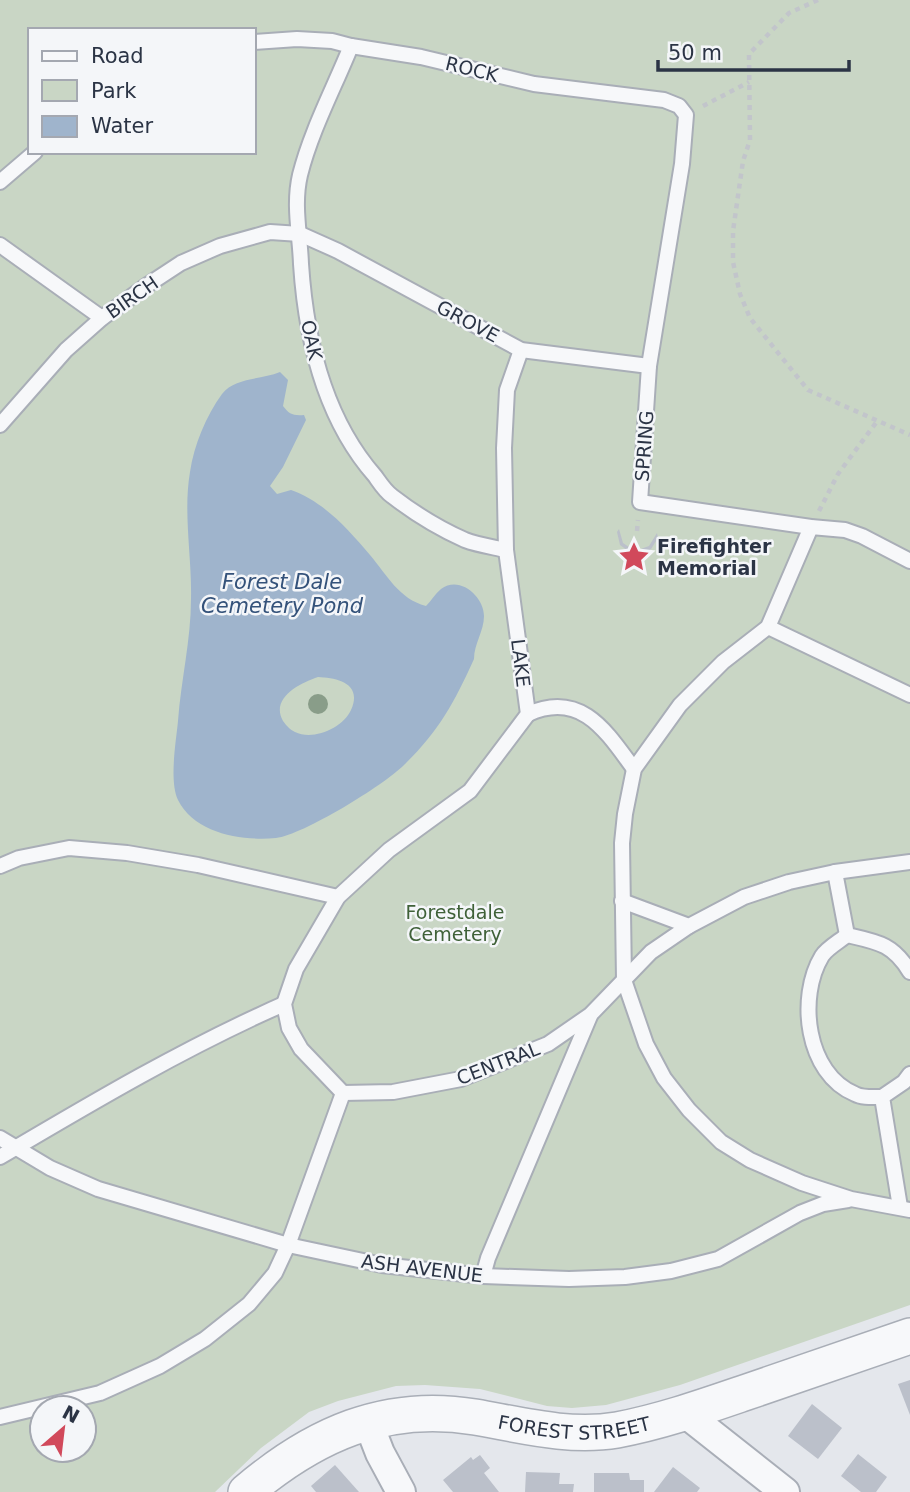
<svg xmlns="http://www.w3.org/2000/svg" width="910" height="1492" viewBox="0 0 910 1492" font-family="'DejaVu Sans',sans-serif">
<style>
.green{fill:#c9d6c5;fill-rule:evenodd}
.water{fill:#9fb4cc;fill-rule:evenodd}
.building{fill:#bbc0ca}
.lines{fill:none;stroke-linecap:round;stroke-linejoin:round}
.service-casing{stroke:#a9aeb7;stroke-width:18}
.minor-casing{stroke:#a9aeb7;stroke-width:32}
.tertiary-casing{stroke:#a9aeb7;stroke-width:38}
.path{stroke:#c2c5cb;stroke-width:4.5;stroke-dasharray:5 5;stroke-linecap:butt}
.service{stroke:#f7f8fa;stroke-width:14}
.minor{stroke:#f7f8fa;stroke-width:28}
.tertiary{stroke:#f7f8fa;stroke-width:35}
.tree{fill:#899d89}
.labels{text-anchor:middle;dominant-baseline:central;stroke-width:5;stroke-linejoin:round;paint-order:stroke}
.street-label{font-size:19px;fill:#2b3445;stroke:#f4f6f9}
.poi-label{font-size:19px;font-weight:bold;fill:#2b3445;stroke:#f4f6f9;text-anchor:start}
.park-label{font-size:19px;fill:#3f6138;stroke:#f4f6f9}
.water-label{font-size:21px;font-style:italic;fill:#34527a;stroke:#f4f6f9}
</style>
<rect width="100%" height="100%" fill="#e4e7ec"/>
<!-- green -->
<path class="green" d="M0,0H910V1305L680,1385L606,1405L572,1408L547,1406L480,1389L425,1385L396,1386L338,1401L309,1412L261,1448L215,1492H0ZM30,30H254V152H30ZM42,1408H84V1450H42Z"/>
<!-- water -->
<path class="water" d="M280,372L288,380L283,406C289,414 293,416 304,415L306,420L283,467L270,486L277,494L291,490C323,501 348,529 370,555C387,575 399,599 426,606C431,601 435,594 441,589C460,575 484,597 484,616C484,631 474,644 474,659C454,703 439,731 404,765C384,785 303,835 276,838C242,841 195,834 178,800C169,781 176,742 178,721C181,680 191,640 191,599C192,557 183,513 190,472C194,445 206,416 222,394C235,377 261,380 280,372ZM318,677C337,678 363,683 351,710C343,728 313,741 295,732C290,730 286,725 283,721C270,698 300,683 318,677Z"/>
<!-- building -->
<g class="building">
<path d="M619,529L623,543L632,549L638,550L649,546L657,533L658,538L651,549L645,553H631L620,545L617,532Z"/>
<path d="M910,1380V1415L898,1384Z"/>
<path d="M812,1404L842,1428L818,1459L788,1436Z"/>
<path d="M858,1454L887,1477L876,1492H861L841,1476Z"/>
<path d="M480,1455L490,1468L484,1473L499,1492H453L443,1480L471,1457L473,1460Z"/>
<path d="M335,1465L359,1492H316L311,1486Z"/>
<path d="M673,1467L700,1488L697,1492H654Z"/>
<path d="M526,1472L560,1473L559,1484H574L573,1492H525Z"/>
<path d="M594,1473H629L630,1480H644V1492H594Z"/>
</g>
<g class="lines">
<defs>
<g id="service">
<path d="M254,42L297,39L332,41L351,46L421,57L534,84L664,100L679,106L686,115L682,164L649,366L640,502L811,527L845,530L862,536L910,561"/>
<path d="M351,46C334,88 311,131 300,175C293,205 300,234 301,264C306,340 324,418 375,476C380,483 385,491 392,496C414,513 440,529 465,540C478,545 493,547 506,550"/>
<path d="M0,182L35,152"/>
<path d="M0,245L102,318"/>
<path d="M0,425L66,350L102,318L146,286L181,263L220,246L270,232L300,234L338,251L521,350L649,366"/>
<path d="M811,527L768,627L723,662L680,705L634,769L625,814L622,843L624,980L646,1044L664,1078L689,1110L721,1142L750,1160L802,1183L851,1199L910,1210"/>
<path d="M768,627L910,695"/>
<path d="M528,714C581,690 606,731 634,769"/>
<path d="M0,866L19,858L69,848L127,853L198,865L338,897"/>
<path d="M835,872L847,935C878,942 893,944 910,972"/>
<path d="M622,901L689,926L744,897L789,882L835,872L910,862"/>
<path d="M847,935C840,941 827,948 822,956C797,997 806,1074 855,1094C862,1098 873,1097 882,1097"/>
<path d="M343,1093L301,1049L289,1028L284,1004L296,969L338,897L389,850L470,791L528,714L506,550L504,448L507,390L521,350"/>
<path d="M343,1093L393,1092L461,1079L548,1044L590,1015L651,952L689,926"/>
<path d="M0,1138L50,1168L98,1189L288,1245L382,1265L483,1276L569,1279L625,1277L671,1271L718,1259L800,1213L823,1204L848,1200"/>
<path d="M0,1157C93,1102 186,1047 284,1004"/>
<path d="M900,1207L882,1097L904,1082L910,1074"/>
<path d="M483,1276L488,1258L590,1016"/>
<path d="M0,1417L100,1393L160,1366L205,1339L249,1304L275,1273L288,1245L343,1093"/>
</g>
<g id="minor">
<path d="M685,1413L785,1492"/>
<path d="M368,1422L380,1453L401,1492"/>
</g>
<g id="tertiary">
<path id="s1" d="M246,1492C313,1435 385,1402 475,1417C521,1425 569,1438 617,1430C660,1422 703,1407 744,1393C800,1374 855,1355 910,1336"/>
</g>
</defs>
<!-- service casing -->
<use href="#service" class="service-casing"/>
<!-- minor casing -->
<use href="#minor" class="minor-casing"/>
<!-- tertiary casing -->
<use href="#tertiary" class="tertiary-casing"/>
<!-- path -->
<g class="path">
<path d="M818,0L789,13L749,54L750,140L743,161L733,231V262L740,294L750,318L808,390L910,435"/>
<path d="M703,106L749,82"/>
<path d="M819,511L838,474L878,420"/>
<path d="M637,531L638,520"/>
</g>
<!-- service -->
<use href="#service" class="service"/>
<!-- minor -->
<use href="#minor" class="minor"/>
<!-- tertiary -->
<use href="#tertiary" class="tertiary"/>
</g>
<!-- trees -->
<circle class="tree" cx="318" cy="704" r="10"/>
<!-- icons -->
<defs>
<symbol id="sight-bare" viewBox="-9 -9 18 18"><path d="M0-6L1.8-2.2L6-1.7L2.9 1.2L3.7 5.4L0 3.3L-3.7 5.4L-2.9 1.2L-6-1.7L-1.8-2.2Z" fill="#d1495b" stroke="#f4f6f9" stroke-width="2.5" paint-order="stroke"/></symbol>
</defs>
<g fill-rule="evenodd">
<use href="#sight-bare" x="612" y="535" width="44" height="44"/>
</g>
<g class="labels">
<!-- street labels -->
<g class="street-label">
<text transform="translate(472 69) rotate(14)">ROCK</text>
<text transform="translate(132 297) rotate(-35)">BIRCH</text>
<text transform="translate(468 321) rotate(28)">GROVE</text>
<text transform="translate(312 340) rotate(78)">OAK</text>
<text transform="translate(644 446) rotate(-86)">SPRING</text>
<text transform="translate(521 663) rotate(83)">LAKE</text>
<text transform="translate(498 1063) rotate(-21)">CENTRAL</text>
<text transform="translate(422 1268) rotate(7)">ASH AVENUE</text>
<text stroke="none"><textPath href="#s1" startOffset="350">FOREST STREET</textPath></text>
</g>
<!-- poi labels -->
<g class="poi-label">
<text x="657" y="546">Firefighter<tspan x="657" dy="22">Memorial</tspan></text>
</g>
<!-- park labels -->
<g class="park-label">
<text x="455" y="912">Forestdale<tspan x="455" dy="22">Cemetery</tspan></text>
</g>
<!-- water labels -->
<g class="water-label">
<text x="282" y="582">Forest Dale<tspan x="282" dy="24">Cemetery Pond</tspan></text>
</g>
</g>
<!-- legend -->
<rect x="28" y="28" width="228" height="126" fill="#f4f6f9" stroke="#a4a8b1" stroke-width="2"/>
<rect x="42" y="51" width="35" height="10" fill="#f7f8fa" stroke="#a4a8b1" stroke-width="2"/>
<text x="91" y="63" font-size="21" fill="#2b3445">Road</text>
<rect x="42" y="80" width="35" height="21" fill="#c9d6c5" stroke="#a4a8b1" stroke-width="2"/>
<text x="91" y="98" font-size="21" fill="#2b3445">Park</text>
<rect x="42" y="116" width="35" height="21" fill="#9fb4cc" stroke="#a4a8b1" stroke-width="2"/>
<text x="91" y="133" font-size="21" fill="#2b3445">Water</text>
<!-- north arrow -->
<g transform="translate(63 1429) rotate(28)"><circle r="33" fill="#f4f6f9" stroke="#a4a8b1" stroke-width="2"/>
<path d="M0-5L12 26L0 18L-12 26Z" fill="#d1495b"/>
<text y="-10" font-size="19" font-weight="bold" text-anchor="middle" fill="#2b3445">N</text>
</g>
<!-- scale -->
<path d="M658 60v10h191v-10" fill="none" stroke="#2b3445" stroke-width="3.5"/>
<text x="668" y="60" font-size="21" fill="#2b3445" stroke="#f4f6f9" stroke-width="5" paint-order="stroke">50 m</text>
</svg>
